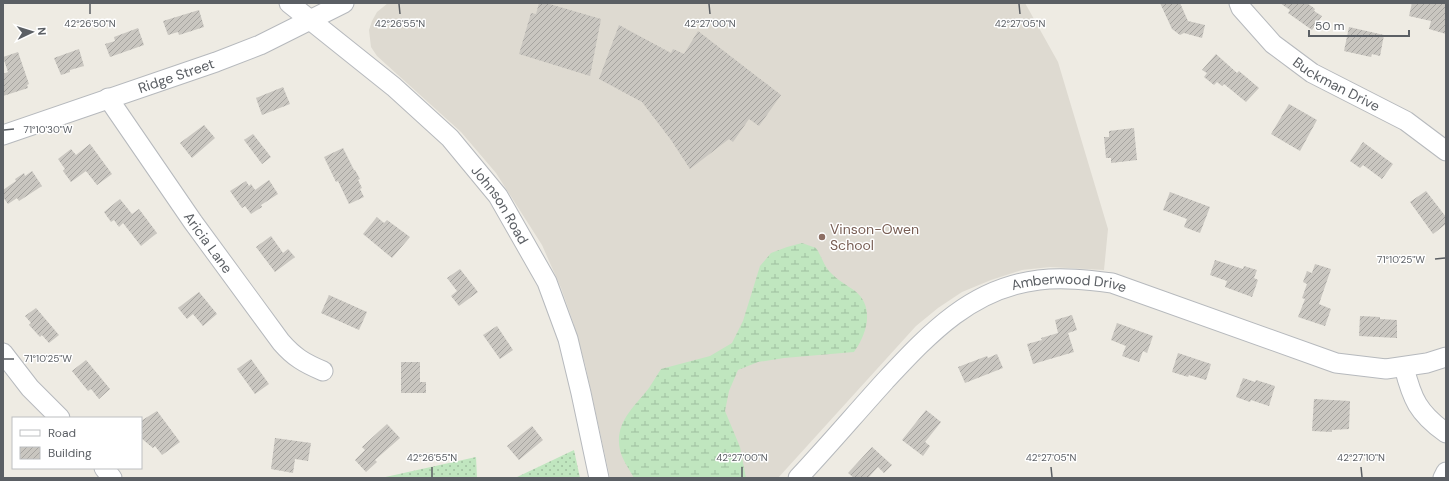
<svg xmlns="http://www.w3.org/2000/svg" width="1449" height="481" viewBox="0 0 1449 481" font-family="'DM Sans',sans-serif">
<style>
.education{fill:#dedad1}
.wetland{fill:url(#wetland-marsh)}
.park{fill:url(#park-dots)}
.building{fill:url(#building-hatch)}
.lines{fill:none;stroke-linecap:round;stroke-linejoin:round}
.minor-casing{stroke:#b6b9bd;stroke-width:21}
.minor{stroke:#fff;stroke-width:19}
.ticks{fill:none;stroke:#5b5f64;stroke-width:1.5}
.education-dot{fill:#8d6e63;stroke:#fff;stroke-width:1.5}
.labels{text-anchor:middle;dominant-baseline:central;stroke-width:3;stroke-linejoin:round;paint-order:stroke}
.street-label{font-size:14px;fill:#5b5f64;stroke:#fff}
.education-label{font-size:14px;fill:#785e54;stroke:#fff;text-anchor:start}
.ticks-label{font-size:10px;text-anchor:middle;fill:#5b5f64;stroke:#fff;stroke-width:3;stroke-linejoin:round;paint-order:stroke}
</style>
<defs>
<pattern id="wetland-marsh" width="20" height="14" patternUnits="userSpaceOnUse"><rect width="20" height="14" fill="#c0e6bf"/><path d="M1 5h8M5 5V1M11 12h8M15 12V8" fill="none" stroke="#9fbe9f"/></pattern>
<pattern id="park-dots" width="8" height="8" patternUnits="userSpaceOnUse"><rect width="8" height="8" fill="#c0e6bf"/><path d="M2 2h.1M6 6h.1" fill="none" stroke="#9fbe9f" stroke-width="1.8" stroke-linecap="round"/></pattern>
<pattern id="building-hatch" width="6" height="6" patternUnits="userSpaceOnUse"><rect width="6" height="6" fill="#c9c6c0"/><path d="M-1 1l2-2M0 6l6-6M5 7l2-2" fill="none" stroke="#a6a4a0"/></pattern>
</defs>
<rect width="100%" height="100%" fill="#eeebe3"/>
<!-- education -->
<path class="education" d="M388,3H1025L1058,62L1108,229L1104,270L1050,267L1022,270L991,280L962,292L938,308L916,326L778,478H610L585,364L573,322L561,288L542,245L496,173L461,132L377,56L371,47L369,30L372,21L377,12Z"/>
<!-- wetland -->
<path class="wetland" d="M802,243L816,248C821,255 824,266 830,272C837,280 847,285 855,291C875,307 867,334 854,352L784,358L758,362L738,370L729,391L725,411L740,447L746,478H634C629,469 622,459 620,450C614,423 634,407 649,388C653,382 657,375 661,369L710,356L732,343L743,321L760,266L771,253L787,247Z"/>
<!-- park -->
<g class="park">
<path d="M574,450L580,478H515Z"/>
<path d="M476,457L477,478H381Z"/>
</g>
<!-- building -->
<g class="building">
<path d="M539,3H546L601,19L590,76L519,54L531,13L536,14Z"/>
<path d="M1160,3H1180L1188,21L1205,25L1202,38L1184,33L1180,35L1172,29Z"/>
<path d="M1280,3H1307L1315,9L1314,11L1322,16L1312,30L1288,13L1290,10Z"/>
<path d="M1412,3H1446V34L1429,29L1431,21L1409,16Z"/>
<path d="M199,10L204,27L179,35L178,32L168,35L163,21Z"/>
<path d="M619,25L671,53L673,49L684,54L698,31L781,95L759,126L749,119L733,142L729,139L690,169L671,140L642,102L599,79Z"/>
<path d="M1349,27L1384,35L1380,56L1372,54L1371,57L1344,51Z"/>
<path d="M138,28L144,45L110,57L105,44L115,41L114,37Z"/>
<path d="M79,49L84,66L70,70V72L61,75L54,58Z"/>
<path d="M18,52L29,84L27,85L28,88L3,96V74L8,72L3,57Z"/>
<path d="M1216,54L1237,73L1239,71L1259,88L1246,102L1224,84L1222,86L1217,82L1214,85L1204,77L1207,73L1202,70Z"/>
<path d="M283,87L290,104L262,115L256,98Z"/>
<path d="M1289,104L1317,120L1300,151L1271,134Z"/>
<path d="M204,125L215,138L192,158L180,143Z"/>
<path d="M1134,128L1137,160L1111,163V158H1106L1104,137H1109V131Z"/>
<path d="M253,134L271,157L262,164L244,140Z"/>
<path d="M1363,142L1393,164L1382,179L1363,165L1360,168L1350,161Z"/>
<path d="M90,144L112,174L97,185L86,171L71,182L63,171L65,169L58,159L71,149L76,155Z"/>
<path d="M343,148L354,170H355L360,179L358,180L362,188L360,189L364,197L349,204L338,181L336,182L324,157Z"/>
<path d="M32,171L42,186L19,201L17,198L8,204L3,197V190L16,181L15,179L24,173L25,176Z"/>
<path d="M269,180L278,194L261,205L262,207L251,214L245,206L242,208L230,191L246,181L249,186L251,184L255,190Z"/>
<path d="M1426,191L1446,217V224L1433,234L1410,202Z"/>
<path d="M1170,192L1210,207L1200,233L1184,227L1187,219L1163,210Z"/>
<path d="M120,199L132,214L139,209L157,233L141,246L123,223L119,227L114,220L111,222L104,212Z"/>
<path d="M377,217L384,223L387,220L410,237L392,258L363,234Z"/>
<path d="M271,236L283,253L288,249L295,257L275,272L256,247Z"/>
<path d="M1215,260L1243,269L1244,266L1257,270L1254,278L1258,280L1252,297L1225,287L1227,281L1210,275Z"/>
<path d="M1315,264L1331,269L1319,304L1331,309L1325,326L1298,317L1305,299L1302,298L1307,284L1303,282L1307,271L1312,273Z"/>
<path d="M460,269L478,292L459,306L451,296L457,291L447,278Z"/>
<path d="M199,292L217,314L203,326L193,314L187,319L178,308Z"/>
<path d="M329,295L367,312L359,330L321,313Z"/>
<path d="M36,308L59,335L49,343L42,335L40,337L29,325L31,323L25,316Z"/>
<path d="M1072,315L1077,330L1068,333L1074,352L1033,364L1027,344L1042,340L1041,338L1058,333L1055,320Z"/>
<path d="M1360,316L1380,317V319L1397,320V338L1359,336Z"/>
<path d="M1117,323L1153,336L1147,353L1143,351L1139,362L1122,356L1126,346L1111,340Z"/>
<path d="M497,326L513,350L500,359L483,335Z"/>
<path d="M1178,353L1211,364L1206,380L1189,375L1188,377L1172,372Z"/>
<path d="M997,354L1003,368L965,383L958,367L987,356L988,358Z"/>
<path d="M251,359L269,384L255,394L237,369Z"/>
<path d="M86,360L110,389L99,399L91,389L88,391L72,371Z"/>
<path d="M401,362H420V382H426V393H401Z"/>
<path d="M1243,378L1255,382L1256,380L1275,386L1269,406L1251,400L1250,402L1236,397Z"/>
<path d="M1314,399L1350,401L1349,429L1332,430V432L1312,431Z"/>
<path d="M926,410L941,422L925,442L930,446L923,456L902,440Z"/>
<path d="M157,411L180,442L162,455L155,446L153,448L141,438V421Z"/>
<path d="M387,424L400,438L375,460L377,462L366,472L355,460L365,450L362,447Z"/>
<path d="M532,426L543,440L519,460L507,446Z"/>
<path d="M275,438L311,443L308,461L295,459L293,473L271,469Z"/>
<path d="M872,447L892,465L884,473L878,467L868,478H854L848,473Z"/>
</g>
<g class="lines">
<defs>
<g id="minor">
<path id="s1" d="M289,3L394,87L450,138L498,196L547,282L568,339L581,393L599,478"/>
<path id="s2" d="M1239,3L1241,8L1273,44L1312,73L1406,121L1446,151"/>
<path id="s3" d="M108,98L193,222L281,342C294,357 304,363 323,371"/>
<path id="s4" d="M3,135L216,62L260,45L344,3"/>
<path d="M3,353L30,388L60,418"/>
<path d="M1404,367C1412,399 1418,413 1446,433"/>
<path d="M104,468L112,478"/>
<path id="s5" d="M798,478C828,446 856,413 885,381C929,334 971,288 1039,280C1063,277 1088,280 1112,283L1336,363L1386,369L1427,363L1446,357"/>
<path d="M1443,478L1446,472"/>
</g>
</defs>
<!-- minor casing -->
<use href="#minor" class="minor-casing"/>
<!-- minor -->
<use href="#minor" class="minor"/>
</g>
<!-- ticks -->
<path class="ticks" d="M90,4V14M399,4L400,14M709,4L710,14M1019,4L1020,14M4,130L14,129M1435,259L1445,258M4,359H14M432,467V477M742,467V477M1051,467L1052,477M1361,467L1362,477"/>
<!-- markers -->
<circle class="education-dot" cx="822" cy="237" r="4"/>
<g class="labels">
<!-- street labels -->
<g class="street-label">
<text stroke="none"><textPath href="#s4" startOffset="183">Ridge Street</textPath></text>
<text stroke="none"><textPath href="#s2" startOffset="129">Buckman Drive</textPath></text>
<text stroke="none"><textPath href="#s1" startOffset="294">Johnson Road</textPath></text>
<text stroke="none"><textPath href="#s3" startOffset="176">Aricia Lane</textPath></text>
<text stroke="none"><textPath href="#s5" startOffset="349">Amberwood Drive</textPath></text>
</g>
<!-- education labels -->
<g class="education-label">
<text x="830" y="229">Vinson-Owen<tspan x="830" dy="16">School</tspan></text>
</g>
</g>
<g class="ticks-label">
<text x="90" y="27">42°26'50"N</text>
<text x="400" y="27">42°26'55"N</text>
<text x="710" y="27">42°27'00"N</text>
<text x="1020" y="27">42°27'05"N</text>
<text x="48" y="133">71°10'30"W</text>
<text x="1401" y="263">71°10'25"W</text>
<text x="48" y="362">71°10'25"W</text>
<text x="432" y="461">42°26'55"N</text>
<text x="742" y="461">42°27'00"N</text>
<text x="1051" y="461">42°27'05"N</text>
<text x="1361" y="461">42°27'10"N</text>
</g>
<!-- border -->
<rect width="1449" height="481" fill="none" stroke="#5b5f64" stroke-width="8"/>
<!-- legend -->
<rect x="12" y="417" width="130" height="52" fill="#ffffff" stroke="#bdbfc1"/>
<rect x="20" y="430" width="20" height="6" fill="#ffffff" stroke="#bdbfc1"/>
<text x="48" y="437" font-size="12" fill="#5b5f64">Road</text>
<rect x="20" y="447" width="20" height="12" fill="url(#building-hatch)" stroke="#bdbfc1"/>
<text x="48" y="457" font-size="12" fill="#5b5f64">Building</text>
<!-- north arrow -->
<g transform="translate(32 32) rotate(86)" stroke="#ffffff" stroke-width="3" paint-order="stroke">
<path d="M0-3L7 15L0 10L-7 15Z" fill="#5b5f64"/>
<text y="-6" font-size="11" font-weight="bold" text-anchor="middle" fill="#5b5f64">N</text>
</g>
<!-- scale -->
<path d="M1309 30v6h100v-6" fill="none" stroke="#5b5f64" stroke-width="2"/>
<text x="1315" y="30" font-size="12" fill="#5b5f64" stroke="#ffffff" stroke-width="3" paint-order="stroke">50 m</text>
</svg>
